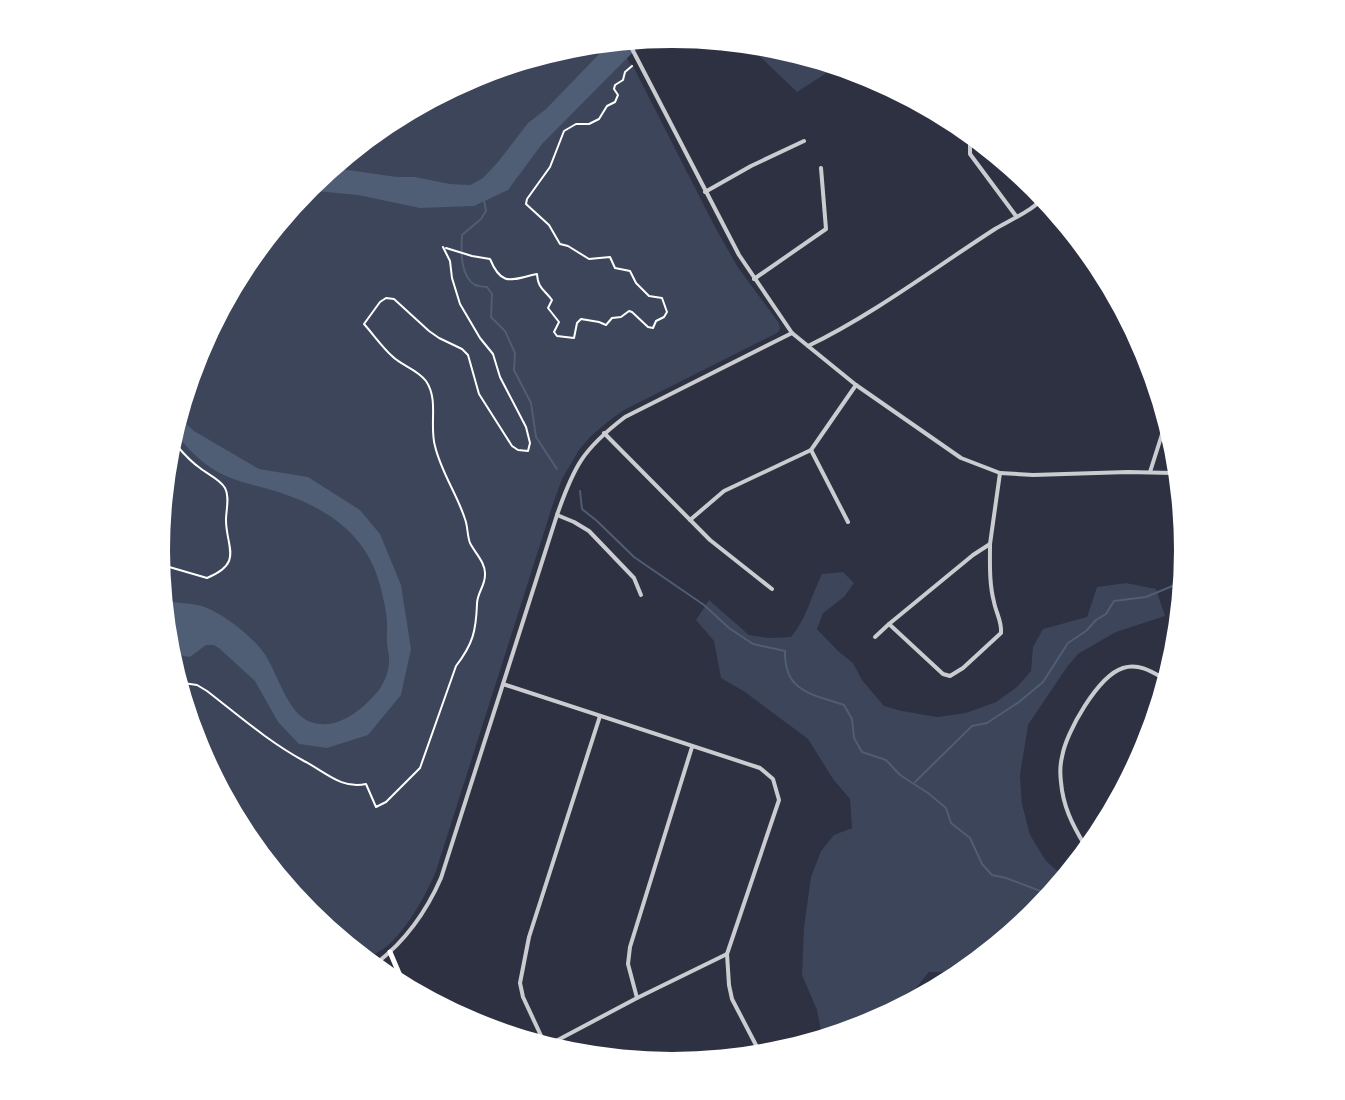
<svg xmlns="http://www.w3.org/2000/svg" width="1345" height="1100" viewBox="0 0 1345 1100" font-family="'Nunito Sans',sans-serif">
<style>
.green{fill:#3c4559}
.water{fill:#4f5d75}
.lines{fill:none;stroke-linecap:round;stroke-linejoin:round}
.stream{stroke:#4f5d75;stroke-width:2}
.path{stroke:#fff;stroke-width:2}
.minor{stroke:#caccd0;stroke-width:4}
.tertiary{stroke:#caccd0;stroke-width:4}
.secondary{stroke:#fff;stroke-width:5}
</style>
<rect width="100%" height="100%" fill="#2d3142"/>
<!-- green -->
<g class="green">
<path d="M620,44L630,64H632L714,225L737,266L779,323L780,329L777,333L624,410L610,420L591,436L579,450L562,479L553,504L436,871C426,896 398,947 372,955L365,950L294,895L196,747L157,550L196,352L308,185L475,73Z"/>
<path d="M753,50L836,67L797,92Z"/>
<path d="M843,572L854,583L844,597L823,613L817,629L838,651L853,663L862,680L884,706L902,711L937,717L966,713L996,702L1017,687L1031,671L1033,647L1043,629L1087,617L1097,587L1126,583L1156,589L1165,616L1116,632L1078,654L1067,667L1028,725L1020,775L1022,804L1030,835L1046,861L1063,876L1037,915L951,972H929L902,1005L870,1027L822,1036L817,1010L802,975L804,927L811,877L821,851L834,835L852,828L850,799L833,779L808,739L745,692L721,678L714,641L696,620L709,600L749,635L769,638L791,637C807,618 811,596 822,574Z"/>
</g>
<!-- water -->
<g class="water">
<path d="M645,40L542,144L508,190L474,206L420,208L358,195L305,190L308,185L334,168L397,177H415L450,184L470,185L474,183L483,178L498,162L528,123L546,109L606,47Z"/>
<path d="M182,420L194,431L259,469L308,477L360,510L380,534L401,585L411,649L401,695L368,735L327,748L299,744L278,722L255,681L220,649L214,645H206L190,657L183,656L178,652L167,601C178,603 191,603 202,606C223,613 252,636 264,653C278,673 287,714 311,722C333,730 355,715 370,700C382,689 390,674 389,657C388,649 386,642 387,633C388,617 384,601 380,585C367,536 330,510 284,494C265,487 244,484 226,476C207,468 192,453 179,438Z"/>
</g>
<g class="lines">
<!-- stream -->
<g class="stream">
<path d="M484,200L486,211L481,219L462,235C461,251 460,276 475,285C477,286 485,287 487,287L492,294L491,317L505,331L515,353L514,370L531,403L536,437L557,469"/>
<path d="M580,491L582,509L597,521L634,557L704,605L729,628L753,644L785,651C784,692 812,694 844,705L852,719L854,738L862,752L886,760L900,775L928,793L946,808L951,823L970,838L982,864L992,875L1006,878L1051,895"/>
<path d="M915,782L972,726L987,723L1019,702L1043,682L1068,643L1086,631L1096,620L1106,614L1114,601L1146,597L1182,582"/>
</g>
<!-- path -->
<g class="path">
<path d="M446,248L472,256L490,259C502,288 512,279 537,274C538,289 544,289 552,300L548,308L559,322L554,332L557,336L574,338L577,323L581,319L599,322L606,325L612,318L621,317L629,311L632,312L648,327L653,328L656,321L664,317L667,312L662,298L649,296L636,283L630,271L615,268L610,257L589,259L568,246L560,244L549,225L526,204L527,199L550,167L564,131L576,124H589L599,119L607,106L615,102L618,95L614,89L615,85L623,80L625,72L632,66"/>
<path d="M159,564L207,578C244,563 226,547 226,520C226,510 230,497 225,488C220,479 207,474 200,468C191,462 184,454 177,446"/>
<path d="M183,683L197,685L207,691C238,715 269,742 304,761C324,771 342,790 366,784L376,807L386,802L420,768L456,666C473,644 476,631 477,604C477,593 485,586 485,575C486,563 475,553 470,543C467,535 468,527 465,519C457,494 441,472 435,446C429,425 439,400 426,381C417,369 402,366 392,356C382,347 373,334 364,324L380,302L386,298L394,299L429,331L439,338L462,349L468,355L479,394L512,446L518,450L528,451L530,443L526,427L500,377L493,354L480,338L460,304L452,278L450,261L443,247"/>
</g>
<!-- minor -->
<g class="minor">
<path d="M970,140V154L1016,216"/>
<path d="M705,192L751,166L804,141"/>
<path d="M754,279L826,229L821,168"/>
<path d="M808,346C874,314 933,269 995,229C1008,221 1040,207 1044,195"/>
<path d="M604,433L710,540L772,589"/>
<path d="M811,450L848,522"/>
<path d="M1150,472L1164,428"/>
<path d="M557,515L574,522L589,531L634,578L641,595"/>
<path d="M690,520L724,491L811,450L856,385"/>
<path d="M990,544C990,563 989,583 994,602C996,613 1002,621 1001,633L963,668L950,676L943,674L889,624L973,555Z"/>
<path d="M990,544L1000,473"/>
<path d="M875,637L889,624"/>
<path d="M503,684L760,768L773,779L779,800L727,954L729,985L732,999L758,1049"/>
<path d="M1084,844C1072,824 1063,806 1061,782C1060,774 1060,765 1062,757C1066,732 1098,676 1123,668C1138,663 1151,671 1163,678"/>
<path d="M378,962C406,940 427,910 441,878L557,515C574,466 583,449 625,417L792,333"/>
<path d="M637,998L628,964L630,947L692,747"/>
<path d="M543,1040L523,997L520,983L529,937L600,716"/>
<path d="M554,1042L637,998L727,954"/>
<path d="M748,1051L757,1047"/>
</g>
<!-- tertiary -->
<path class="tertiary" d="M629,43L739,255L792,333L856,385L961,458L1000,473L1033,475L1128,472L1173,473"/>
<!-- secondary -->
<g class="secondary">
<path d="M307,914L310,916"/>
<path d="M390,952L401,978"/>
</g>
</g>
<!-- crop -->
<path d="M0 0H1345V1100H0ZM170 550a502 502 0 1 1 1004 0a502 502 0 1 1-1004 0Z" fill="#fff" fill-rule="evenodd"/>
</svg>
